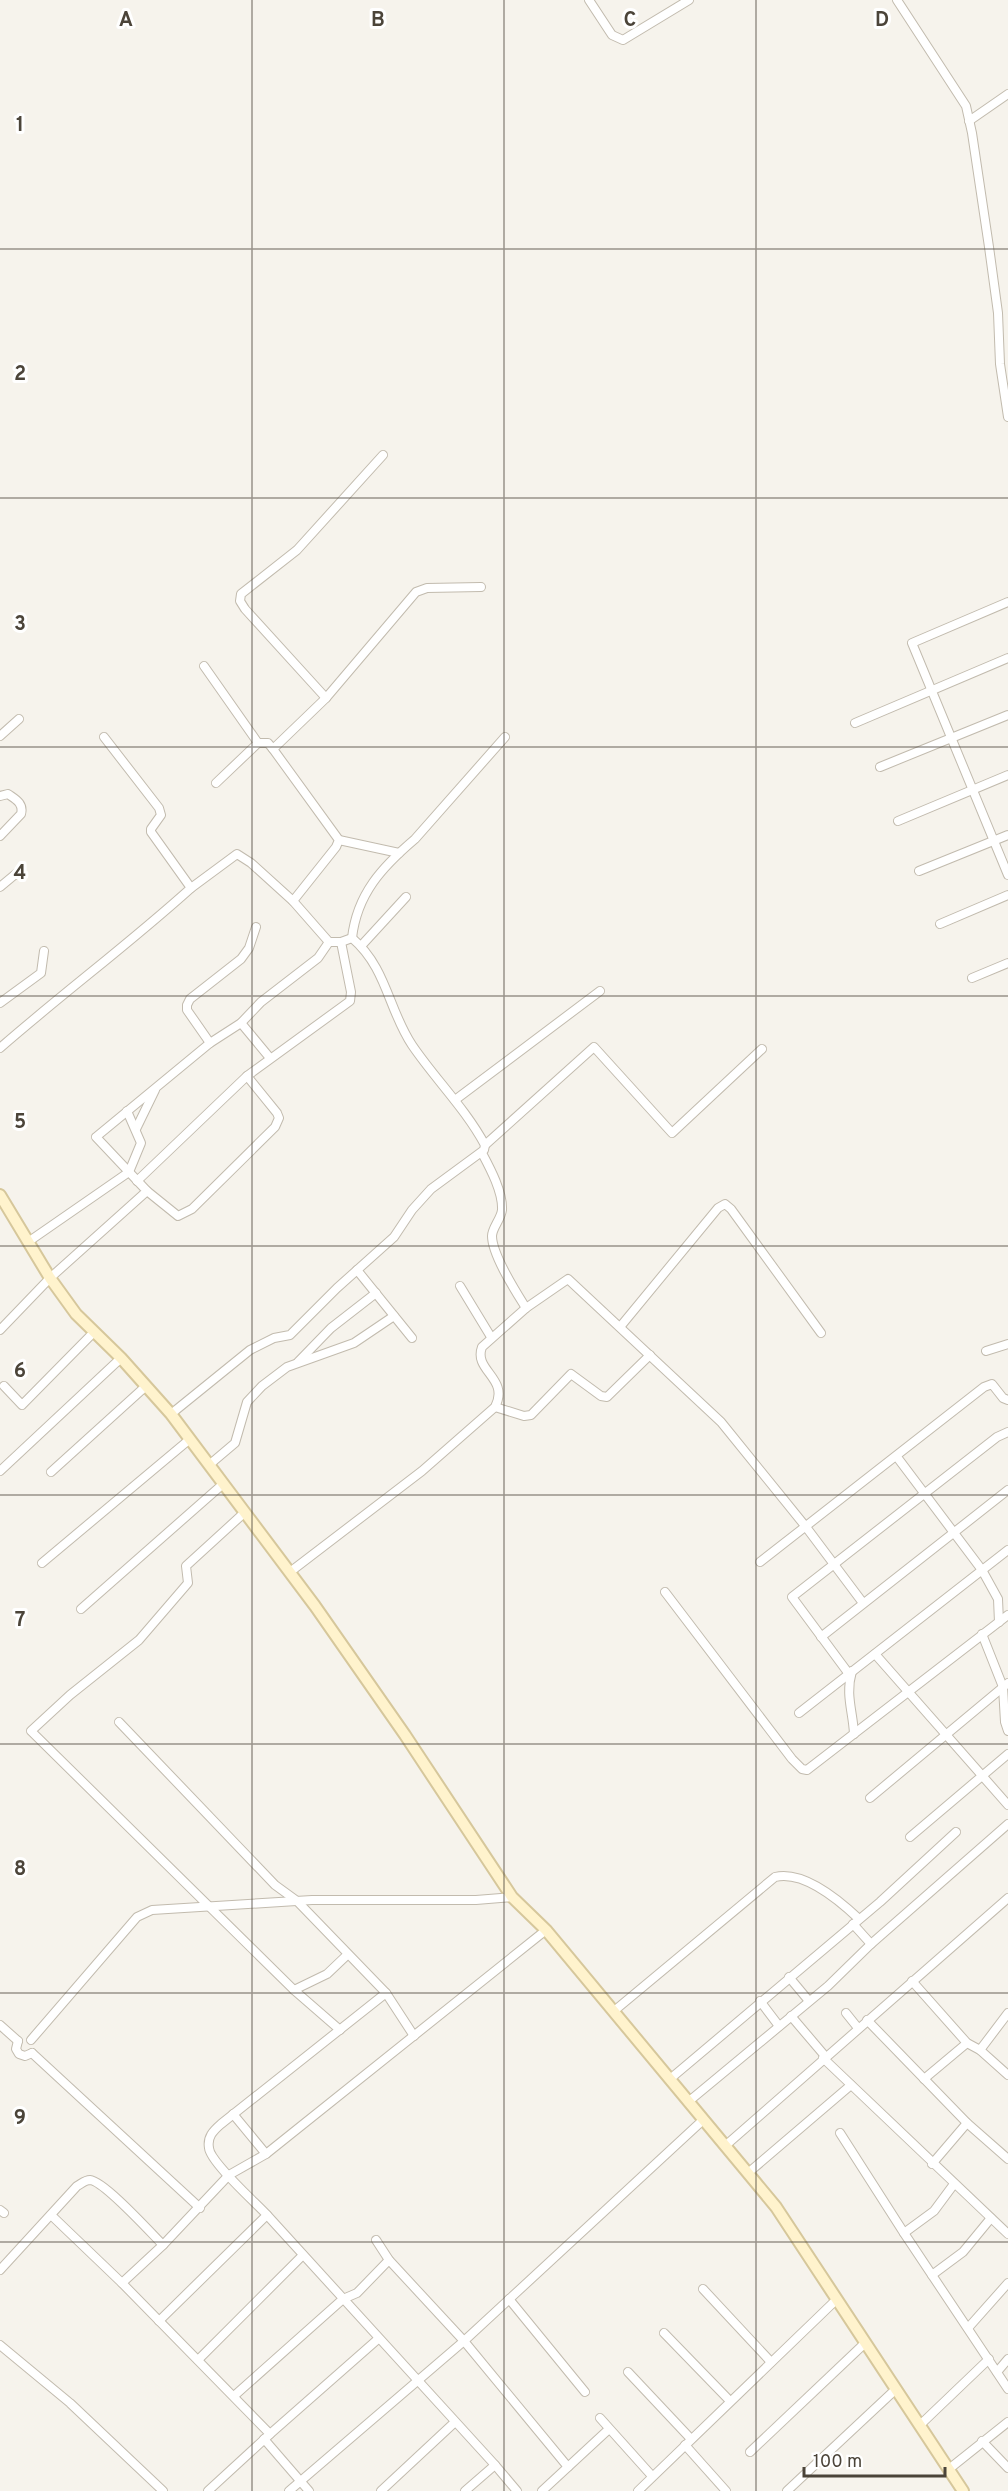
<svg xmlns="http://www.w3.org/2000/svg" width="1008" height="2491" viewBox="0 0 1008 2491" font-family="Overpass,sans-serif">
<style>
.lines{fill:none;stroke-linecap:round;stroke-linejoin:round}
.street-casing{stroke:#c2bbae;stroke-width:10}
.secondary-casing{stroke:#d6c79b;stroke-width:14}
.street{stroke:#fff;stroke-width:8}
.secondary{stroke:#fff3cd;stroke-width:10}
.grid{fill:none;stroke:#4b4439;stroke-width:1.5;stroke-opacity:0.55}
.grid-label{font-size:20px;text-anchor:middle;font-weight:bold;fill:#4b4439;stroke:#fff;stroke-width:6;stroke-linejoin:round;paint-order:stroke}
</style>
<rect width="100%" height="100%" fill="#f6f3ec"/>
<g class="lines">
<defs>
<g id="street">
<path d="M589,0L612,35L623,40L689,0"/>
<path d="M897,0L966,106L972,133L989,247L998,313L1000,364L1008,417"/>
<path d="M969,121L1008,94"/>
<path d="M1008,602L912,643L1008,875"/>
<path d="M204,666L258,743"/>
<path d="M326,698L245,609L240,601L241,594L297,550L383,455"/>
<path d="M855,723L1008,658"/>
<path d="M0,736L19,719"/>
<path d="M880,767L1008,715"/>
<path d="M216,783L258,743H268L273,749"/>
<path d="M0,796L8,794C15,799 24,803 21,814L0,836"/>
<path d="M898,821L1008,775"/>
<path d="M339,840L399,853"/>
<path d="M919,871L1008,835"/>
<path d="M0,887L18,872"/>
<path d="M191,888L237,854L251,863L293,901"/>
<path d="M940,924L1008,895"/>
<path d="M352,938C357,894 382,867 415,839L505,737"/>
<path d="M361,946L406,897"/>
<path d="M972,978L1008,963"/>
<path d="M0,1003L41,973L44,951"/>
<path d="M241,1023L270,1058"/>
<path d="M210,1043L187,1010V1005L190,999L241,959L249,948L256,927"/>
<path d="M0,1048C63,993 129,944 191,888L151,832V829L161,815L159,808L104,737"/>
<path d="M455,1100L600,991"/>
<path d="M136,1129L155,1090"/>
<path d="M485,1145L594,1047L672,1133L762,1049"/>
<path d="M482,1153C490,1168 503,1192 502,1210C501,1219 492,1228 492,1236C492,1255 516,1292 526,1308"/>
<path d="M137,1181L247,1076L350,1001L351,992L341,942"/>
<path d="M147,1191L178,1216L192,1209L275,1127L279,1118L277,1113L247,1076"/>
<path d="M28,1242L129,1172L141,1143L127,1111"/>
<path d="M357,1270L412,1338"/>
<path d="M460,1286L491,1337"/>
<path d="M620,1327L718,1208L725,1204L731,1209L821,1333"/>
<path d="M0,1330L50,1278L147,1191L96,1137L210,1043L241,1023L261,1002L318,958L329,942"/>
<path d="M986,1351L1008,1344"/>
<path d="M298,1362L331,1328L376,1293"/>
<path d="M4,1386L22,1405L94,1332"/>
<path d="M495,1407L524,1416L531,1415L571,1374L601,1396L607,1397L650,1355"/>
<path d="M171,1414L250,1350L274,1338L290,1335L337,1288L394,1237L412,1210L431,1189L484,1150L485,1145C465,1108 435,1079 412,1045C388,1009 387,968 352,938L341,942H329L293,901L336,847L339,840L273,749L326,698L416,592L427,588L481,587"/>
<path d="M897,1457L982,1570L998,1599L999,1622"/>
<path d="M209,1465L235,1443L247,1402L262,1386L287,1367L354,1343L394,1316"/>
<path d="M0,1471L121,1358"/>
<path d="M51,1472L146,1386"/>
<path d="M244,1513L186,1566L188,1583L139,1640L70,1695L31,1731L294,1990L340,2030"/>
<path d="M760,1562L984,1387L992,1384L1003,1398L1008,1400"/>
<path d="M42,1563L190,1439"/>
<path d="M290,1572L422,1471L495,1407C510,1378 473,1371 482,1347L526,1308L568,1279L721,1422L806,1527L863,1603"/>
<path d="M665,1592L792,1759L802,1769L807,1770L1008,1615"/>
<path d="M81,1609L223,1484"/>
<path d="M982,1634L1003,1687L1005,1722L1008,1731"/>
<path d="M821,1637L1008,1490"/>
<path d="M875,1654L1008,1805"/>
<path d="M852,1671C845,1695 853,1711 854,1734"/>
<path d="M849,1674L792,1597L997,1437L1008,1432"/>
<path d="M799,1713L1008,1550"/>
<path d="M119,1722L275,1885L297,1901L386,1993L414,2036"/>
<path d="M870,1798L1008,1683"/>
<path d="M910,1837L1008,1754"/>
<path d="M853,1924L871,1944"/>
<path d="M789,1977L809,2001"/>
<path d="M912,1981L967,2043L980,2050L1008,2075"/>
<path d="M294,1990L327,1974L347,1955"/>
<path d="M386,1993L221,2124C213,2131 207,2137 209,2148C210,2162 256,2203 267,2215L495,2465L465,2491"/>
<path d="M760,2001L779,2026"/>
<path d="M614,2011L775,1877C804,1870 840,1901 859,1919"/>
<path d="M846,2013L858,2028"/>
<path d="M791,2016L825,2056"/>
<path d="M867,2020L967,2123L1008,2159"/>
<path d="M0,2025L18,2041"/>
<path d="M31,2040L137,1917L152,1910L312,1900H476L512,1897"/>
<path d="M18,2041L16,2049L19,2054L25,2056L32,2053"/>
<path d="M980,2050L1008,2013"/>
<path d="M32,2053L200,2208"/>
<path d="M823,2058L1008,2234"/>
<path d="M670,2079L880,1902L956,1832"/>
<path d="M924,2079L967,2043"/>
<path d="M688,2102L828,1986L871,1944L1008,1824"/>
<path d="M233,2114L266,2154"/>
<path d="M840,2133L904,2233L1008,2389"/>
<path d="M725,2146L1008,1898"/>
<path d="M932,2164L967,2123"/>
<path d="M748,2173L851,2085"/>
<path d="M0,2210L4,2213"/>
<path d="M51,2215L122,2283"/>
<path d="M904,2233L934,2211L954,2184"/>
<path d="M376,2240L389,2260L464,2341L568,2467"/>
<path d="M0,2270L77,2186C81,2184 85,2180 90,2180C104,2181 151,2233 163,2245"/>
<path d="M932,2275L963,2252L991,2218"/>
<path d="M703,2289L771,2362"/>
<path d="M509,2299L585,2392"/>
<path d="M159,2321L267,2215"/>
<path d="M968,2328L1008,2283"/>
<path d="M664,2333L730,2401"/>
<path d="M0,2345L70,2403L163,2491"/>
<path d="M198,2360L303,2255"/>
<path d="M628,2372L691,2439"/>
<path d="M997,2372L1008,2359"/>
<path d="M234,2396L343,2299L357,2293L389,2260"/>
<path d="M600,2418L652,2476"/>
<path d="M920,2425L989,2359"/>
<path d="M270,2434L378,2339"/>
<path d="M264,2439L309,2491"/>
<path d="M982,2441L1008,2468"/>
<path d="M685,2445L726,2491"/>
<path d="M750,2452L864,2344"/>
<path d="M495,2465L517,2491"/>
<path d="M949,2469L1008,2422"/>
<path d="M208,2491L270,2434L122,2283L163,2245L229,2175L266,2154L546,1930"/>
<path d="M289,2491L464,2341L703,2120"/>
<path d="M381,2491L455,2422"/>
<path d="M542,2491L609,2429"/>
<path d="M638,2491L836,2300"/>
<path d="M787,2491L896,2389"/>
</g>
<path id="secondary" d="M0,1195L50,1278L76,1314L121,1358L171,1414L315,1606L405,1735L512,1897L546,1930L776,2207L963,2491"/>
</defs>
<!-- street casing -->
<use href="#street" class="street-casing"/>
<!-- secondary casing -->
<use href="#secondary" class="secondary-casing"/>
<!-- street -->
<use href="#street" class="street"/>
<!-- secondary -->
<use href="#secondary" class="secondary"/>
</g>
<!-- grid -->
<path class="grid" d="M252,0V2491M504,0V2491M756,0V2491M0,249H1008M0,498H1008M0,747H1008M0,996H1008M0,1246H1008M0,1495H1008M0,1744H1008M0,1993H1008M0,2242H1008"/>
<g class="grid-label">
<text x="126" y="26">A</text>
<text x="378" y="26">B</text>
<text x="630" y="26">C</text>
<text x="882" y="26">D</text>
<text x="20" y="131">1</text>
<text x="20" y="380">2</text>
<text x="20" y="630">3</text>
<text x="20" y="879">4</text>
<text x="20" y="1128">5</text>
<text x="20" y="1377">6</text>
<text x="20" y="1626">7</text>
<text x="20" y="1875">8</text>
<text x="20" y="2124">9</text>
</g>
<!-- scale -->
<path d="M804 2467v9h141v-9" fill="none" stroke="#4b4439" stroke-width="3"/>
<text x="813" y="2467" font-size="18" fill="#4b4439" stroke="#ffffff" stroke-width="4.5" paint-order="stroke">100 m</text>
</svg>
